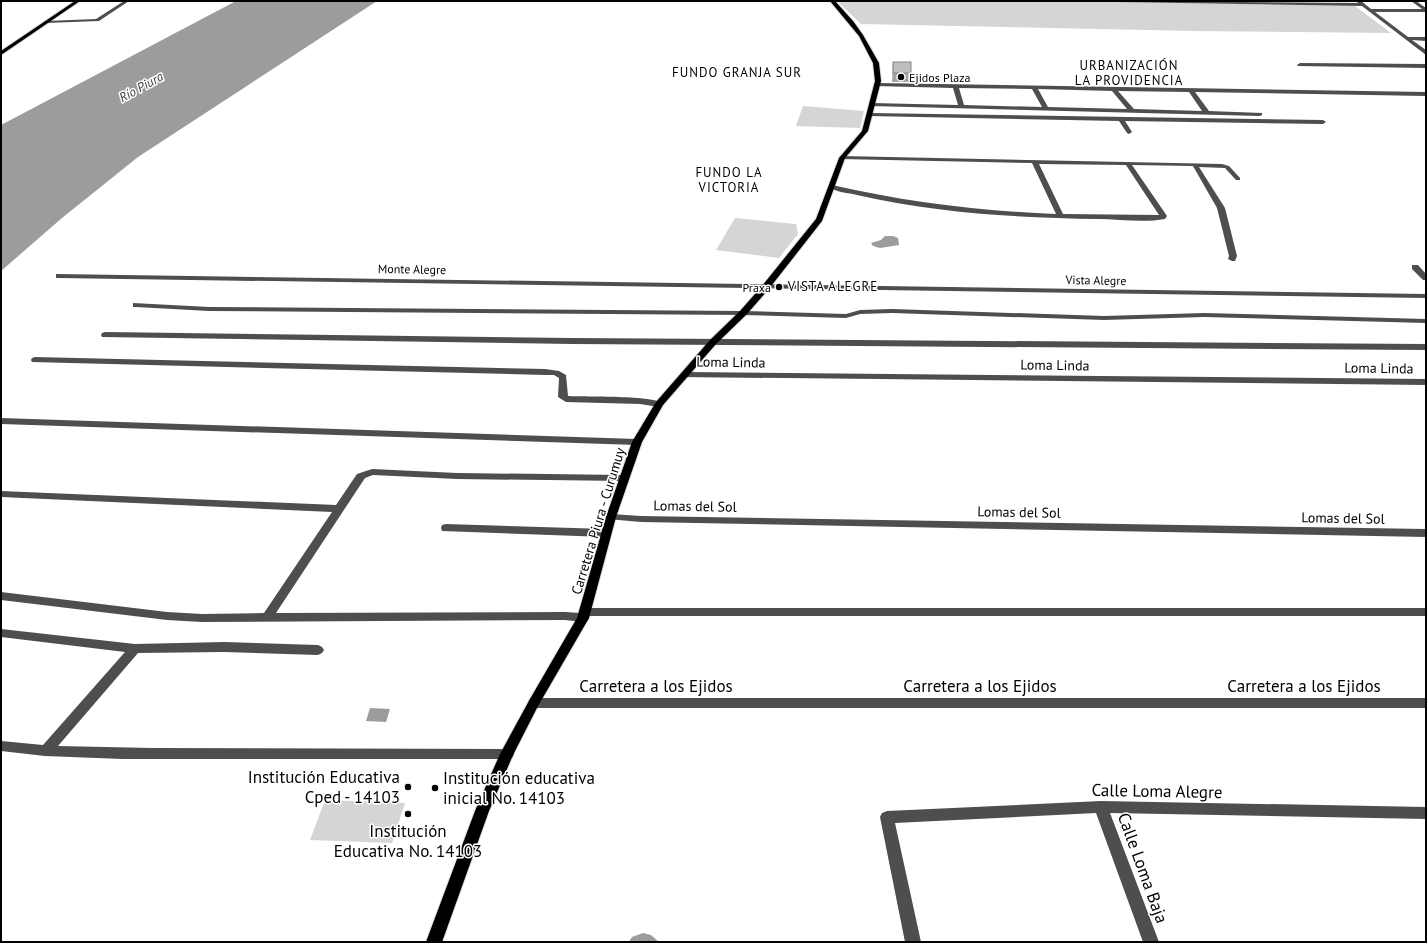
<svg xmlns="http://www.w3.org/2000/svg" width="1427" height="943" viewBox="0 0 1427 943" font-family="'PT Sans',sans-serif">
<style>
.green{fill:#d5d5d5}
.water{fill:#9c9c9c}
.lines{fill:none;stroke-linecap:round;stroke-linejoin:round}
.major-casing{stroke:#dbdbdb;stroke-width:2}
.minor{fill:#4e4e4e;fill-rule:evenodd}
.major{fill:#000;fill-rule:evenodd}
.wall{fill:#a3a3a3}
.building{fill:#bebebe;stroke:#858585}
.poi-dot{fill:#000;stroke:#fff;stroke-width:1.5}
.labels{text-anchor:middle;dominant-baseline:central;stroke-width:3;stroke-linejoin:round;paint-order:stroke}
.far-poi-label{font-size:12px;fill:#000;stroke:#fff;text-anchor:start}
.far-street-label{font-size:12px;fill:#000;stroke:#fff}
.far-neighbourhood-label{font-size:13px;letter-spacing:1px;fill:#000;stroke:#fff}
.far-water-label{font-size:13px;font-style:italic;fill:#3d3d3d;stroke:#fff}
.street-label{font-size:14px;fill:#000;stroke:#fff}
.near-street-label{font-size:17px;fill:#000;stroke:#fff}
.near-poi-label{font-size:17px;fill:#000;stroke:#fff;text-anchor:end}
</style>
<rect width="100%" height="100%" fill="#fff"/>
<!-- green -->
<g class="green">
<path d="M837,1H1066L1355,6L1391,33L1194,31L861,24Z"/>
<path d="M803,106L864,111L860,128L796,126Z"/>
<path d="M735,218L796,224L798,234L779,258L716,250Z"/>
<path d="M325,800L405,803L392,843L310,840Z"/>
</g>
<!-- water -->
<g class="water">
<path d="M236,1H377L138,157L62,218L1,271V125Z"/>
<path d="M885,236H893L898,238L899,245L880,248L873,246L871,243L881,240Z"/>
<path d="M370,708L390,709L386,722L366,721Z"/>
<path d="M643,933L651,935L659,942H629L632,937Z"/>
</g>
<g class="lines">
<defs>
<g id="major">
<path d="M75,1H80L1,55V51Z"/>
<path d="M830,1H835L853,21L863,35L879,63L881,81L868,131L845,158L822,221L768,290L746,315L716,344L663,405L642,442L616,517L589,618L538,706L513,755L489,811L442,942H426L475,811L500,754L530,699L577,618L606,517L632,442L656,402L710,340L740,311L762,286L816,219L839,158L862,131L875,81L873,63L859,36Z"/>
</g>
</defs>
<!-- major casing -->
<use href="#major" class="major-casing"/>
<!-- minor -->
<g class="minor">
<path d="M124,1H129L99,21L46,23L44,22L46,21L96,19Z"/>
<path d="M1116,1L1358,3L1356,1H1361L1371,9H1422L1411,1H1416L1426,8V12H1375L1408,37H1426V41L1412,40L1426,50V55L1362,6L1118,2Z"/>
<path d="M1300,63L1426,64V68L1298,66L1297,65Z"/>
<path d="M877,83L1426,92V96L1195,92L1209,111L1262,113V115L1260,116L870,106V104L872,103L958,105L953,88L875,86V84ZM959,88L1032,89L1042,107L964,105ZM1038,89L1112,91L1127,109L1048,107ZM1118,91L1189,92L1202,111L1134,109Z"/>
<path d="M870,113L1323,120L1326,122L1323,124L1125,121L1132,132L1129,134L1127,133L1119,121L868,116V114Z"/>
<path d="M842,156L1222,164L1229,166L1240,178V180H1236L1225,168L1199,167L1225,208L1237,256L1235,261H1232L1228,259L1229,256L1217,208L1193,166L1132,165L1167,216L1165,219C1143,223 1119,219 1098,219C1018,218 936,213 857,195C849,193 835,192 829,187L832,185C906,202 980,211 1056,214L1032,163L840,159L839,158ZM1039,164L1126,165L1159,215L1063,214Z"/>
<path d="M1412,265H1418L1426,274V280H1423L1412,269Z"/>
<path d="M56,274L1426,294V298L59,278H56Z"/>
<path d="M133,303L209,307L743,311L846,314L860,310L892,309L1104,316L1204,313L1426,319V323L1204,317L1104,320L892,313L860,314L846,318L743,315L209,311L136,307H133Z"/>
<path d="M105,332L572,338L1426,344V350L572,344L102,337L101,335L102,333Z"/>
<path d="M35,357L545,369L559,371L566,375L568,396C584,397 655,395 664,404L659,407L640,404L566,402L558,397L559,378L554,375H545L32,362L31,360L32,358Z"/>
<path d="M684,372L1426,379V385L681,377L680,375Z"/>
<path d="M1,418L637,439L642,442L637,445L1,424Z"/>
<path d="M372,469L457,473L624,475L629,478L624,481L457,479L373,475L365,478L276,613L565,612L580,613L581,609L585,608H1426V616H588L589,618L587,621L583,622L565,620L202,622L167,620L1,600V592L167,612L202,614L264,613L332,512L1,497V491L336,505L357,474Z"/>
<path d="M611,514L641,516L1426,529V537L641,522L607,519L606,517L607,515Z"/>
<path d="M446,524L606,529L610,530L611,533L610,536L606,537L442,531L441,528L442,525Z"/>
<path d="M1,629L135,644L224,642L318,645L322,647L324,650L322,653L318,655L224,652L138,653L58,746L152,748L507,749L512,750L514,754L512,758L507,759H122L45,756L1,751V741L43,745L125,652L1,637Z"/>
<path d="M534,698H1426V708H534L530,707L528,703L530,699Z"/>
<path d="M1101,801L1426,807V819L1110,813L1159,942H1143L1096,813L895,823L921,942H905L880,817L882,813L887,811Z"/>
</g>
<!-- major -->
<use href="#major" class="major"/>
</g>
<!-- wall -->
<path class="wall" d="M893,62L911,73L910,82H892Z"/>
<!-- building -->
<rect class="building" x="893" y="62" width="18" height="11"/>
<!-- markers -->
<g class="poi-dot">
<circle cx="901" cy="77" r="4"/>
<circle cx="779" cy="287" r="4"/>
<circle cx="408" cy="787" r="4"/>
<circle cx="435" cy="788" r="4"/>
<circle cx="408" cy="814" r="4"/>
</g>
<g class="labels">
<!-- far-poi labels -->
<g class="far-poi-label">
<text x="909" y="77">Ejidos Plaza</text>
<text x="771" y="287" text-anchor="end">Praxa</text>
</g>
<!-- far-street labels -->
<g class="far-street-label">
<text transform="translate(412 269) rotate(1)">Monte Alegre</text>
<text transform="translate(1096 280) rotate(1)">Vista Alegre</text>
</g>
<!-- far-neighbourhood labels -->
<g class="far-neighbourhood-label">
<text x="1129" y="65">URBANIZACIÓN<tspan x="1129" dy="15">LA PROVIDENCIA</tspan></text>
<text x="737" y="72">FUNDO GRANJA SUR</text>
<text x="729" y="172">FUNDO LA<tspan x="729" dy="15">VICTORIA</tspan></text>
<text x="833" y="286">VISTA ALEGRE</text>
</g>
<!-- far-water labels -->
<g class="far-water-label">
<text transform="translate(141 87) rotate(-29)">Río Piura</text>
</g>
<!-- street labels -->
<g class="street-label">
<text transform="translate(731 362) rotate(1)">Loma Linda</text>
<text transform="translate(1055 365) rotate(1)">Loma Linda</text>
<text transform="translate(1379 368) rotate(1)">Loma Linda</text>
<text transform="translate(695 506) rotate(1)">Lomas del Sol</text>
<text transform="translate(1019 512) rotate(1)">Lomas del Sol</text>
<text transform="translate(1343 518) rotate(1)">Lomas del Sol</text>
<text transform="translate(598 521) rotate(-73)">Carretera Piura - Curumuy</text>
</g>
<!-- near-street labels -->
<g class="near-street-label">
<text x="656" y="686">Carretera a los Ejidos</text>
<text x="980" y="686">Carretera a los Ejidos</text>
<text x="1304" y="686">Carretera a los Ejidos</text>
<text transform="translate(1157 791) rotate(1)">Calle Loma Alegre</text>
<text transform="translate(1143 868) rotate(70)">Calle Loma Baja</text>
</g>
<!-- near-poi labels -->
<g class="near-poi-label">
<text x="400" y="777">Institución Educativa<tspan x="400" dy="20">Cped - 14103</tspan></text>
<text x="443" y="778" text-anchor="start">Institución educativa<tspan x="443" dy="20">inicial No. 14103</tspan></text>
<text x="408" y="831" text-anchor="middle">Institución<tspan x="408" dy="20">Educativa No. 14103</tspan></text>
</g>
</g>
<!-- border -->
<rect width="1427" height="943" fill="none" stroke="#000000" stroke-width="4"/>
</svg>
